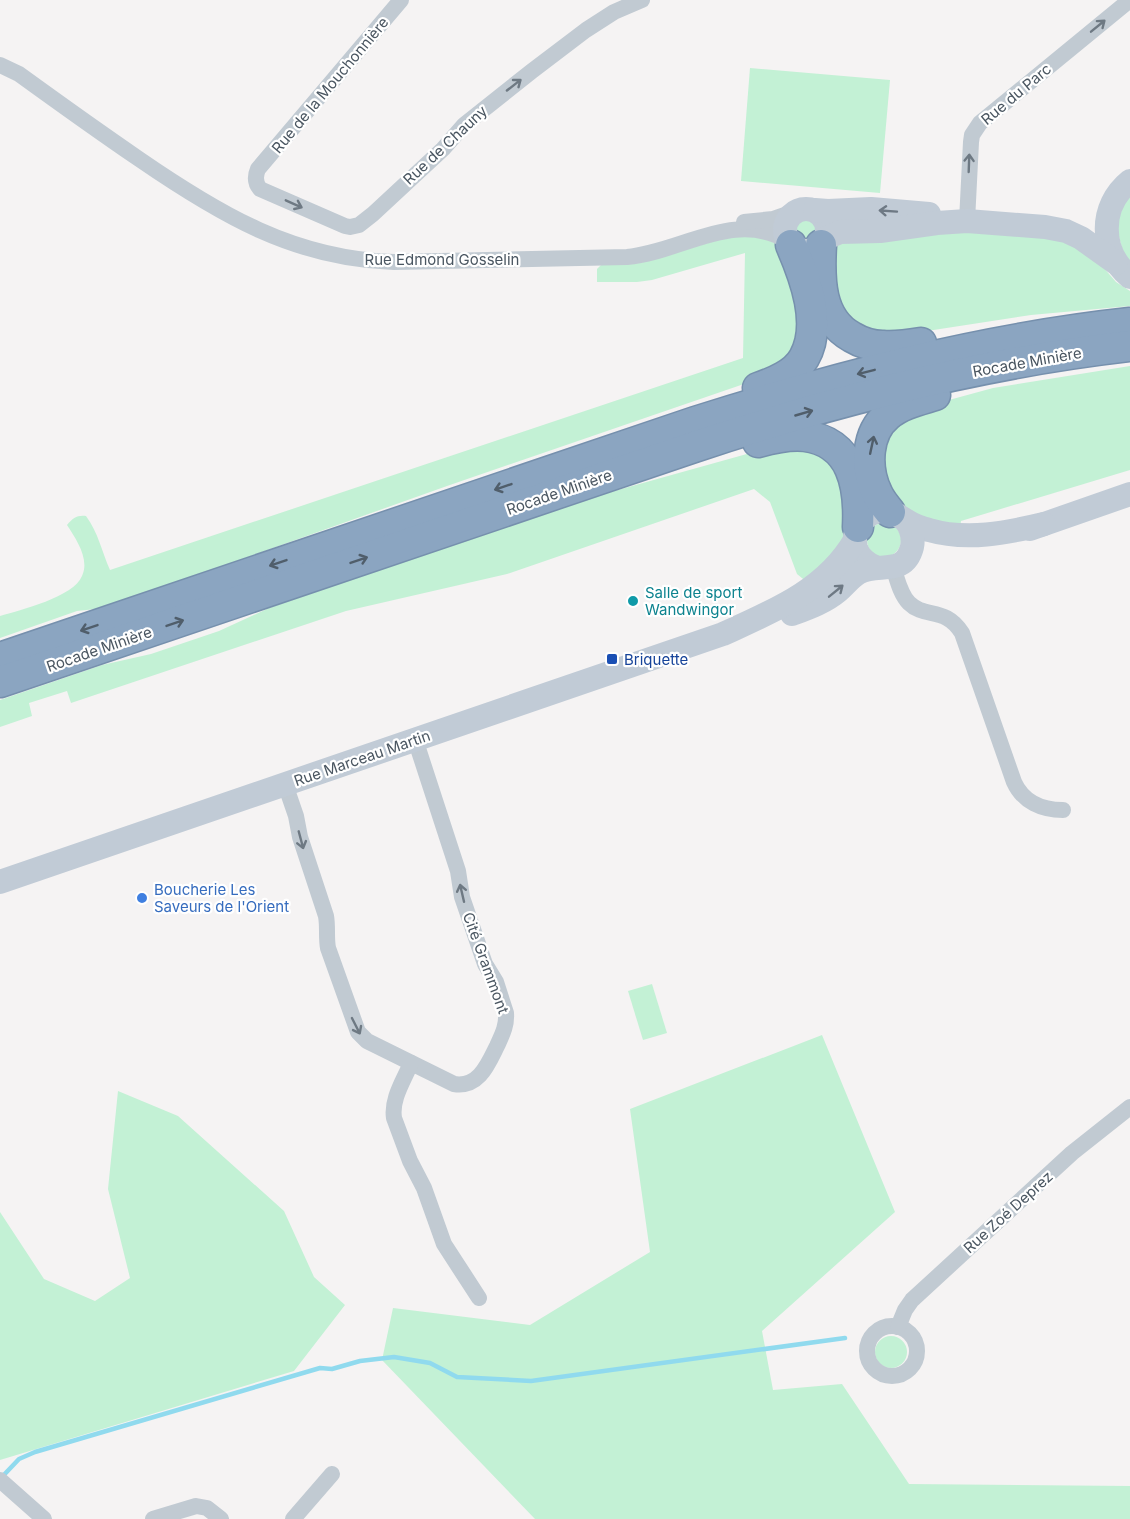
<svg xmlns="http://www.w3.org/2000/svg" width="1130" height="1519" viewBox="0 0 1130 1519" font-family="Inter,sans-serif">
<style>
.green{fill:#c3f1d5}
.lines{fill:none;stroke-linecap:round;stroke-linejoin:round}
.stream{stroke:#90daee;stroke-width:4.5}
.highway-casing{stroke:#7690ad;stroke-width:33}
.street{stroke:#c1cad2;stroke-width:16}
.secondary{stroke:#c1cbd6;stroke-width:24}
.highway{stroke:#8ba5c1;stroke-width:30}
.oneway{stroke:#6e7983}
.oneway2{stroke:#6e7984}
.oneway3{stroke:#505e6b}
.culture-dot{fill:#0f9aa8;stroke:#fff;stroke-width:2}
.transit-dot{fill:#1a4fb4;stroke:#fff;stroke-width:2}
.shop-dot{fill:#3f7fe0;stroke:#fff;stroke-width:2}
.labels{text-anchor:middle;dominant-baseline:central;stroke-width:4.5;stroke-linejoin:round;paint-order:stroke}
.street-label{font-size:15px;fill:#4a5661;stroke:#fff}
.culture-label{font-size:15px;fill:#0d838f;stroke:#fff;text-anchor:start}
.transit-label{font-size:15px;fill:#164399;stroke:#fff;text-anchor:start}
.shop-label{font-size:15px;fill:#366cbe;stroke:#fff;text-anchor:start}
</style>
<rect width="100%" height="100%" fill="#f5f3f3"/>
<!-- green -->
<g class="green">
<path d="M750,68L890,80L880,193L741,181Z"/>
<path d="M1130,193V263L1124,255L1116,226L1126,198Z"/>
<circle cx="806" cy="230" r="11"/>
<path d="M925,229L1066,237L1103,267L1116,282L1130,291V306L1031,315L914,333L873,330L854,321L838,308L827,269L835,243Z"/>
<path d="M745,232L756,233L781,247L803,303L798,349L769,374L741,385L447,486L105,608L77,611L0,638V616C20,610 74,597 82,576C90,559 76,539 67,525C73,518 77,515 86,516C98,532 102,552 110,570L743,358L745,253L652,280L637,282H597V269L601,265L640,263Z"/>
<path d="M1130,366V470L961,521L960,530L936,528L884,492V436L889,429L938,403L993,388Z"/>
<path d="M783,445L823,453L841,471L847,538L808,583L797,574L770,502L754,489L507,574L346,611L71,703L67,691L29,703L32,716L0,727V700L102,665L151,654L219,631L269,608L582,500L754,452Z"/>
<circle cx="884" cy="540" r="17"/>
<path d="M652,984L667,1033L643,1040L628,991Z"/>
<path d="M822,1035L895,1212L762,1331L773,1390L842,1384L909,1484L1130,1486V1519H535L382,1360L393,1308L530,1325L650,1252L630,1109Z"/>
<path d="M118,1091L178,1116L284,1211L314,1277L345,1305L294,1371L0,1460V1212L44,1279L95,1301L130,1278L108,1189Z"/>
<circle cx="891" cy="1352" r="16"/>
</g>
<g class="lines">
<!-- stream -->
<path class="stream" d="M1,1478L19,1459L35,1452L320,1368L332,1369L360,1361L394,1357L430,1363L457,1377L531,1381L845,1338"/>
<defs>
<g id="highway">
<path d="M821,245C819,279 819,319 852,337C862,343 872,346 883,346C896,347 909,345 921,343"/>
<path d="M758,388C775,382 795,374 804,358C823,325 805,277 791,245"/>
<path d="M758,442C773,438 789,434 805,436C853,442 860,487 858,527"/>
<path d="M890,512C885,506 880,500 877,493C865,468 866,433 888,415C901,404 919,400 935,395"/>
<path d="M0,658L695,422C837,377 982,339 1130,323"/>
<path d="M0,682L694,447C836,400 981,363 1130,346"/>
</g>
</defs>
<!-- highway casing -->
<use href="#highway" class="highway-casing"/>
<!-- street -->
<g class="street">
<path d="M401,0L258,169C255,176 255,183 260,189L345,226L350,227L359,225L373,214L443,149L464,125L532,71L586,30L614,12L642,0"/>
<path d="M0,65L19,74C59,103 98,131 139,159C219,214 294,259 394,262L627,257C682,252 734,209 788,241"/>
<path d="M967,221L971,142L972,135L980,123L1130,0"/>
<path d="M744,222L773,219L793,212"/>
<path d="M893,567C897,578 900,594 909,603C925,619 945,606 962,633L1014,782C1023,802 1042,810 1063,810"/>
<path d="M285,784L296,816L300,837L326,916C328,927 326,937 328,948L358,1032L367,1041L454,1084C479,1088 488,1064 497,1046C502,1035 507,1026 506,1013L496,982L485,964L462,897L458,871L415,739"/>
<path d="M411,1063C404,1080 391,1099 394,1118L410,1161L424,1188L444,1244L479,1298"/>
<circle cx="892" cy="1351" r="25"/>
<path d="M898,1327L905,1310L912,1300L1072,1153L1130,1107"/>
<path d="M0,1480L44,1519"/>
<path d="M153,1519L196,1506L207,1508L221,1519"/>
<path d="M293,1519L332,1474"/>
</g>
<!-- secondary -->
<g class="secondary">
<path d="M1130,181C1099,206 1099,251 1130,277"/>
<circle cx="806" cy="230" r="21"/>
<path d="M815,210L828,211L871,209L929,214"/>
<path d="M826,238L840,232L880,231L937,223L967,221L1045,227L1066,231L1081,238L1116,263"/>
<path d="M1030,529L1130,494"/>
<path d="M875,567C866,563 859,557 856,548C851,531 864,512 882,511C893,510 898,516 907,521C913,525 921,528 929,530C967,541 1006,533 1044,524"/>
<path d="M792,614C808,608 825,602 838,591C845,585 850,578 858,573C877,561 904,578 912,547C914,537 911,528 906,521"/>
<path d="M0,882L723,634C774,611 826,590 855,540"/>
</g>
<!-- highway -->
<use href="#highway" class="highway"/>
</g>
<!-- one-way arrows -->
<defs><path id="oneway-shaft" d="M-6 0H5M1.5-3L5.5 0L1.5 3" fill="none" stroke-width="1.6" stroke-linecap="round" stroke-linejoin="round" transform="scale(1.5)"/></defs>
<g class="oneway">
<use href="#oneway-shaft" transform="translate(1098 26) rotate(-39)"/>
<use href="#oneway-shaft" transform="translate(514 85) rotate(-38)"/>
<use href="#oneway-shaft" transform="translate(969 163) rotate(-88)"/>
<use href="#oneway-shaft" transform="translate(294 204) rotate(24)"/>
<use href="#oneway-shaft" transform="translate(301 840) rotate(75)"/>
<use href="#oneway-shaft" transform="translate(462 893) rotate(-103)"/>
<use href="#oneway-shaft" transform="translate(356 1026) rotate(63)"/>
</g>
<g class="oneway2">
<use href="#oneway-shaft" transform="translate(888 211) rotate(-176)"/>
<use href="#oneway-shaft" transform="translate(836 591) rotate(-39)"/>
</g>
<g class="oneway3">
<use href="#oneway-shaft" transform="translate(866 372) rotate(166)"/>
<use href="#oneway-shaft" transform="translate(804 413) rotate(-16)"/>
<use href="#oneway-shaft" transform="translate(872 445) rotate(-78)"/>
<use href="#oneway-shaft" transform="translate(503 487) rotate(161)"/>
<use href="#oneway-shaft" transform="translate(359 560) rotate(-19)"/>
<use href="#oneway-shaft" transform="translate(278 563) rotate(161)"/>
<use href="#oneway-shaft" transform="translate(175 623) rotate(-19)"/>
<use href="#oneway-shaft" transform="translate(89 628) rotate(161)"/>
</g>
<!-- markers -->
<circle class="culture-dot" cx="633" cy="601" r="6"/>
<rect class="transit-dot" x="606" y="653" width="12" height="12" rx="3"/>
<circle class="shop-dot" cx="142" cy="898" r="6"/>
<g class="labels">
<!-- street labels -->
<g class="street-label">
<text transform="translate(330 85) rotate(-50)">Rue de la Mouchonnière</text>
<text transform="translate(1016 94) rotate(-40)">Rue du Parc</text>
<text transform="translate(445 145) rotate(-43)">Rue de Chauny</text>
<text x="442" y="259">Rue Edmond Gosselin</text>
<text transform="translate(1027 362) rotate(-10)">Rocade Minière</text>
<text transform="translate(559 492) rotate(-19)">Rocade Minière</text>
<text transform="translate(99 649) rotate(-19)">Rocade Minière</text>
<text transform="translate(362 758) rotate(-19)">Rue Marceau Martin</text>
<text transform="translate(486 963) rotate(70)">Cité Grammont</text>
<text transform="translate(1008 1212) rotate(-42)">Rue Zoé Deprez</text>
</g>
<!-- culture labels -->
<g class="culture-label">
<text x="645" y="592">Salle de sport<tspan x="645" dy="17">Wandwingor</tspan></text>
</g>
<!-- transit labels -->
<g class="transit-label">
<text x="624" y="659">Briquette</text>
</g>
<!-- shop labels -->
<g class="shop-label">
<text x="154" y="889">Boucherie Les<tspan x="154" dy="17">Saveurs de l'Orient</tspan></text>
</g>
</g>
</svg>
